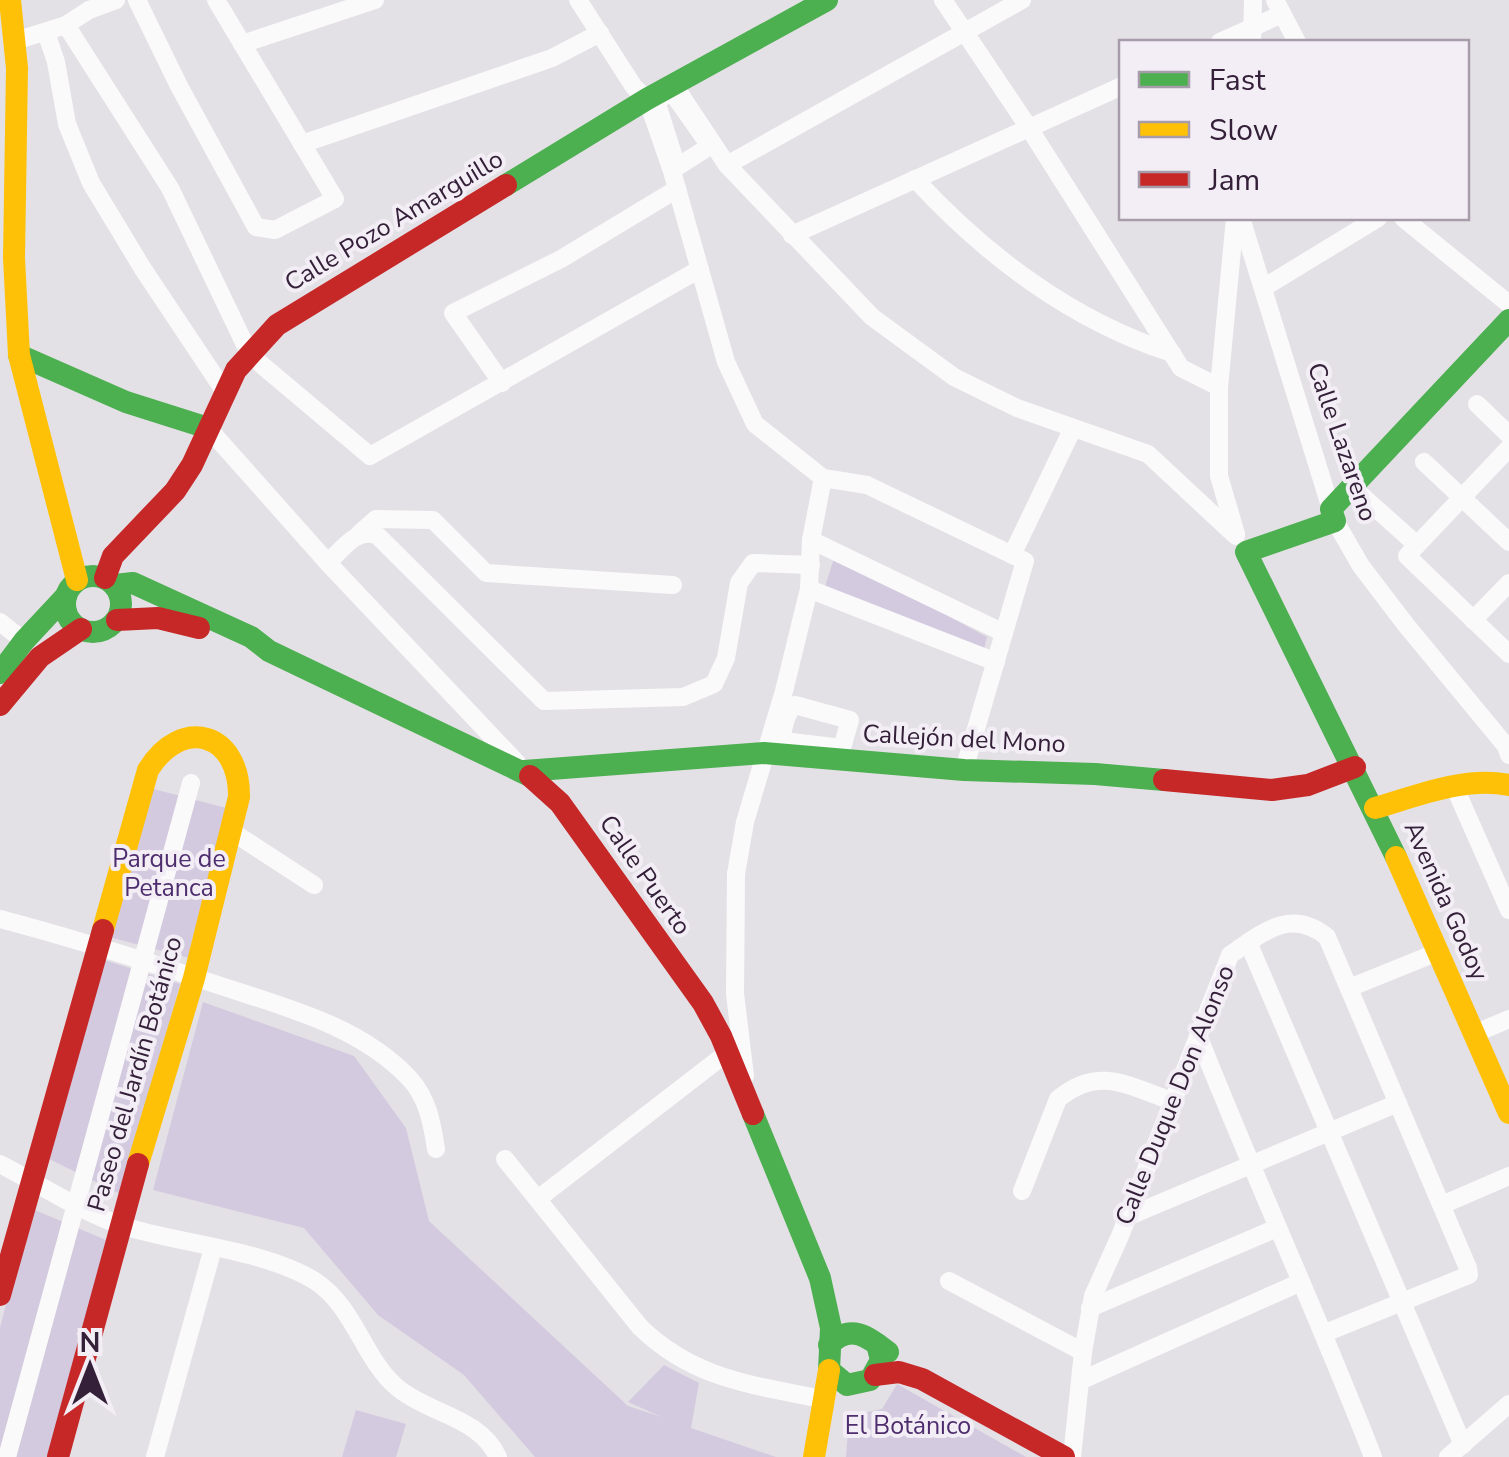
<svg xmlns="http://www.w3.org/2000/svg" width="1509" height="1457" viewBox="0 0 1509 1457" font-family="'Nunito Sans',sans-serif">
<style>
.green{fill:#d3cadf}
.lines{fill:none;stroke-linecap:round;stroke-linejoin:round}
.street{stroke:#fbfafb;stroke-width:18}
.fast{stroke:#4caf50;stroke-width:22}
.slow{stroke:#ffc107;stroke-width:22}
.jam{stroke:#c62828;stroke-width:22}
.labels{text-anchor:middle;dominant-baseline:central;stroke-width:8;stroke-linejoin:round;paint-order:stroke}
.street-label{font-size:25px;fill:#342038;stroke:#f3eef6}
.park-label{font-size:25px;fill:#4d2d6d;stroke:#f3eef6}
</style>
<rect width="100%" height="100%" fill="#e4e1e6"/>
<!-- green -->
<g class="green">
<path d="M835,555L987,637L984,649L823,593Z"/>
<path d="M150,788L230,809L189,958L109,937Z"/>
<path d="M101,959L180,984L122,1195L47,1158Z"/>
<path d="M203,1002L354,1056L406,1128L429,1221L628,1406L662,1417L628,1402L664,1365L699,1383L691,1428L776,1457H535L464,1375L378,1315L304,1228L153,1190Z"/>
<path d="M30,1208L106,1240L48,1457H0V1328Z"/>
<path d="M897,1384L1026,1457H846L849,1416L882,1409Z"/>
<path d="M356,1410L406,1424L396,1457H342Z"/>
</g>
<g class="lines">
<!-- street -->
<g class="street">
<path d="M137,0L179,86L256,227L275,230L335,199L216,0"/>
<path d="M578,0L634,87L647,99L672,171L726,362L755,424L823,478L867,485L1025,561L964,770"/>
<path d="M943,0L1029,128L1181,368L1219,387"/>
<path d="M1275,0L1297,42"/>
<path d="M66,25L170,188L250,355L370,456L700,269"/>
<path d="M46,32L56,62L67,124L91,183L143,269L225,392"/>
<path d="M15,41L66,25L89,10L116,0"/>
<path d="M1220,42L1282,14"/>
<path d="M1252,42L1253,0"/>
<path d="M242,44L375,0"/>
<path d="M674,85L727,165L872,317L954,377L1017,408L1148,454L1236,536"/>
<path d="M672,92L710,146L677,167L656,101Z"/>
<path d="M302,144L552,58L600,33"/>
<path d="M727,165L1022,0"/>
<path d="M915,179C985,255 1072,321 1172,353"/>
<path d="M1235,218L1219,387V476L1236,534"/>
<path d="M1241,218L1331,509"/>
<path d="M1403,218L1509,304"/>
<path d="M792,235L1122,86"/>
<path d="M1263,288L1378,218"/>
<path d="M502,383L453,313L561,259L677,189"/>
<path d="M1477,404L1509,435"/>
<path d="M208,428L328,563L517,763"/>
<path d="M1424,462L1509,542"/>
<path d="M1352,487L1417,545L1407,556L1509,654"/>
<path d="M1335,521L1361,566L1406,625L1506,746L1509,755"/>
<path d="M360,533L376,519L433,520L486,573L673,585"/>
<path d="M811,540L1004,633"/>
<path d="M1417,545L1509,448"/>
<path d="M1012,555L1073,428"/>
<path d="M328,563C342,549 358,526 378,536L544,701L683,697L714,684L726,658L739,583L753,563L811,565"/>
<path d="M809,589L996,662"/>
<path d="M1473,620L1509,583"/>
<path d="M0,622L24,641"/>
<path d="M795,705L850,720L842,748L783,741C781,731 787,710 795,705Z"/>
<path d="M1455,788L1509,910"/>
<path d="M231,831L314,885"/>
<path d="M0,919C72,938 142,960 212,983C280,1006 359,1024 410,1079C428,1099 432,1123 436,1149"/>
<path d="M1248,942L1463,1445"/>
<path d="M1349,988L1438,952"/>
<path d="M1474,1034L1509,1019"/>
<path d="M1198,1035C1254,1177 1318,1315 1373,1457"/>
<path d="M745,1076L735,994L736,874L745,822L784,691L809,589L811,540L823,478"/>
<path d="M505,1159L640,1327C694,1380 755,1385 826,1400"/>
<path d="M0,1164C35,1182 87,1215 123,1226C180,1244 266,1250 315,1281C356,1308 363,1360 399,1389C432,1415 479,1417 498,1457"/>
<path d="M1022,1191L1058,1099C1099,1065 1128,1086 1172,1101"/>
<path d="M539,1198L728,1052"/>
<path d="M1442,1205L1509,1176"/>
<path d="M1127,1217L1398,1103"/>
<path d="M949,1281L1083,1352"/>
<path d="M1090,1308L1277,1228"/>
<path d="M1082,1380L1301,1282"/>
<path d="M7,1457L191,783"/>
<path d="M155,1457L213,1248"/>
<path d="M1072,1457L1083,1352L1093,1296L1120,1236L1230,955C1262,933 1291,907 1327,937L1468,1268L1469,1275L1325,1333"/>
<path d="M1448,1457L1509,1404"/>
</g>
<!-- fast -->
<g class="fast">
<path d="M506,185L647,99L827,0"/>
<path d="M19,355L126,402L208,428"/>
<circle cx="93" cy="604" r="28"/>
<path d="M115,585L133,583L251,637L269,651L530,776"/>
<path d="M0,673L24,641L66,596"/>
<path d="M524,771L764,753L964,770L1095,774L1164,780"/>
<path d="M1396,857L1246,552L1335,521L1331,509L1509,320"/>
<path d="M753,1114L820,1278L831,1328L829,1370L847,1385L870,1380L881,1360L877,1344"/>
<path d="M829,1345C850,1323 867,1336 888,1352"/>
</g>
<!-- slow -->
<g class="slow">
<path d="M10,0L17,68L14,258L19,355L77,580"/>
<path d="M1375,808C1417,796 1465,776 1509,785"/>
<path d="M1396,857L1509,1113"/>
<path d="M103,930L148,770C182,715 240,733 239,797L194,978L138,1164"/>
<path d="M814,1457L829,1370"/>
</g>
<!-- jam -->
<g class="jam">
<path d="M105,578L113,556L175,491L192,465L236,370L277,325L506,185"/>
<path d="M117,620L158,618L199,628"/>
<path d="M0,705L40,657L81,629"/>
<path d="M530,776L560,803L703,1003L721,1036L753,1114"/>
<path d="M1164,780L1272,790L1308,785L1355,767"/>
<path d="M0,1295L103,930"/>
<path d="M875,1375L899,1372L922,1379L1064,1457"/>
<path d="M58,1457L138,1164"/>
</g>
</g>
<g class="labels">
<!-- street labels -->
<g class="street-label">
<text transform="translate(394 221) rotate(-31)">Calle Pozo Amarguillo</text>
<text transform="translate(1342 442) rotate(71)">Calle Lazareno</text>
<text transform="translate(964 739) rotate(3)">Callejón del Mono</text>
<text transform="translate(645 875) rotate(55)">Calle Puerto</text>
<text transform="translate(1446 901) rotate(66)">Avenida Godoy</text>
<text transform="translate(135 1074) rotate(-74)">Paseo del Jardín Botánico</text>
<text transform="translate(1175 1095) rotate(-68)">Calle Duque Don Alonso</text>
</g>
<!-- park labels -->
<g class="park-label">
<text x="169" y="859">Parque de<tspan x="169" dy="29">Petanca</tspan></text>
<text x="908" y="1426">El Botánico</text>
</g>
</g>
<!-- legend -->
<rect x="1119" y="40" width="350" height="180" fill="#f3eef6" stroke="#a79caa" stroke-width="2.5"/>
<rect x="1139" y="72" width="50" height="15" fill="#4caf50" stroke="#a79caa" stroke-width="2.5"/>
<text x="1209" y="90" font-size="30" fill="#342038">Fast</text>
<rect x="1139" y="122" width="50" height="15" fill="#ffc107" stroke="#a79caa" stroke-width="2.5"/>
<text x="1209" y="140" font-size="30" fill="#342038">Slow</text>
<rect x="1139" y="172" width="50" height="15" fill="#c62828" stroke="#a79caa" stroke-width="2.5"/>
<text x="1209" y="190" font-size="30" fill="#342038">Jam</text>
<!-- north arrow -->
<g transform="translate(90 1367)" stroke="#f3eef6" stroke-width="8" paint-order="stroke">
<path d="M0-8L18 38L0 25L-18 38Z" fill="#342038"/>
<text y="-15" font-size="28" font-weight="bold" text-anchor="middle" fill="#342038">N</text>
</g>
</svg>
